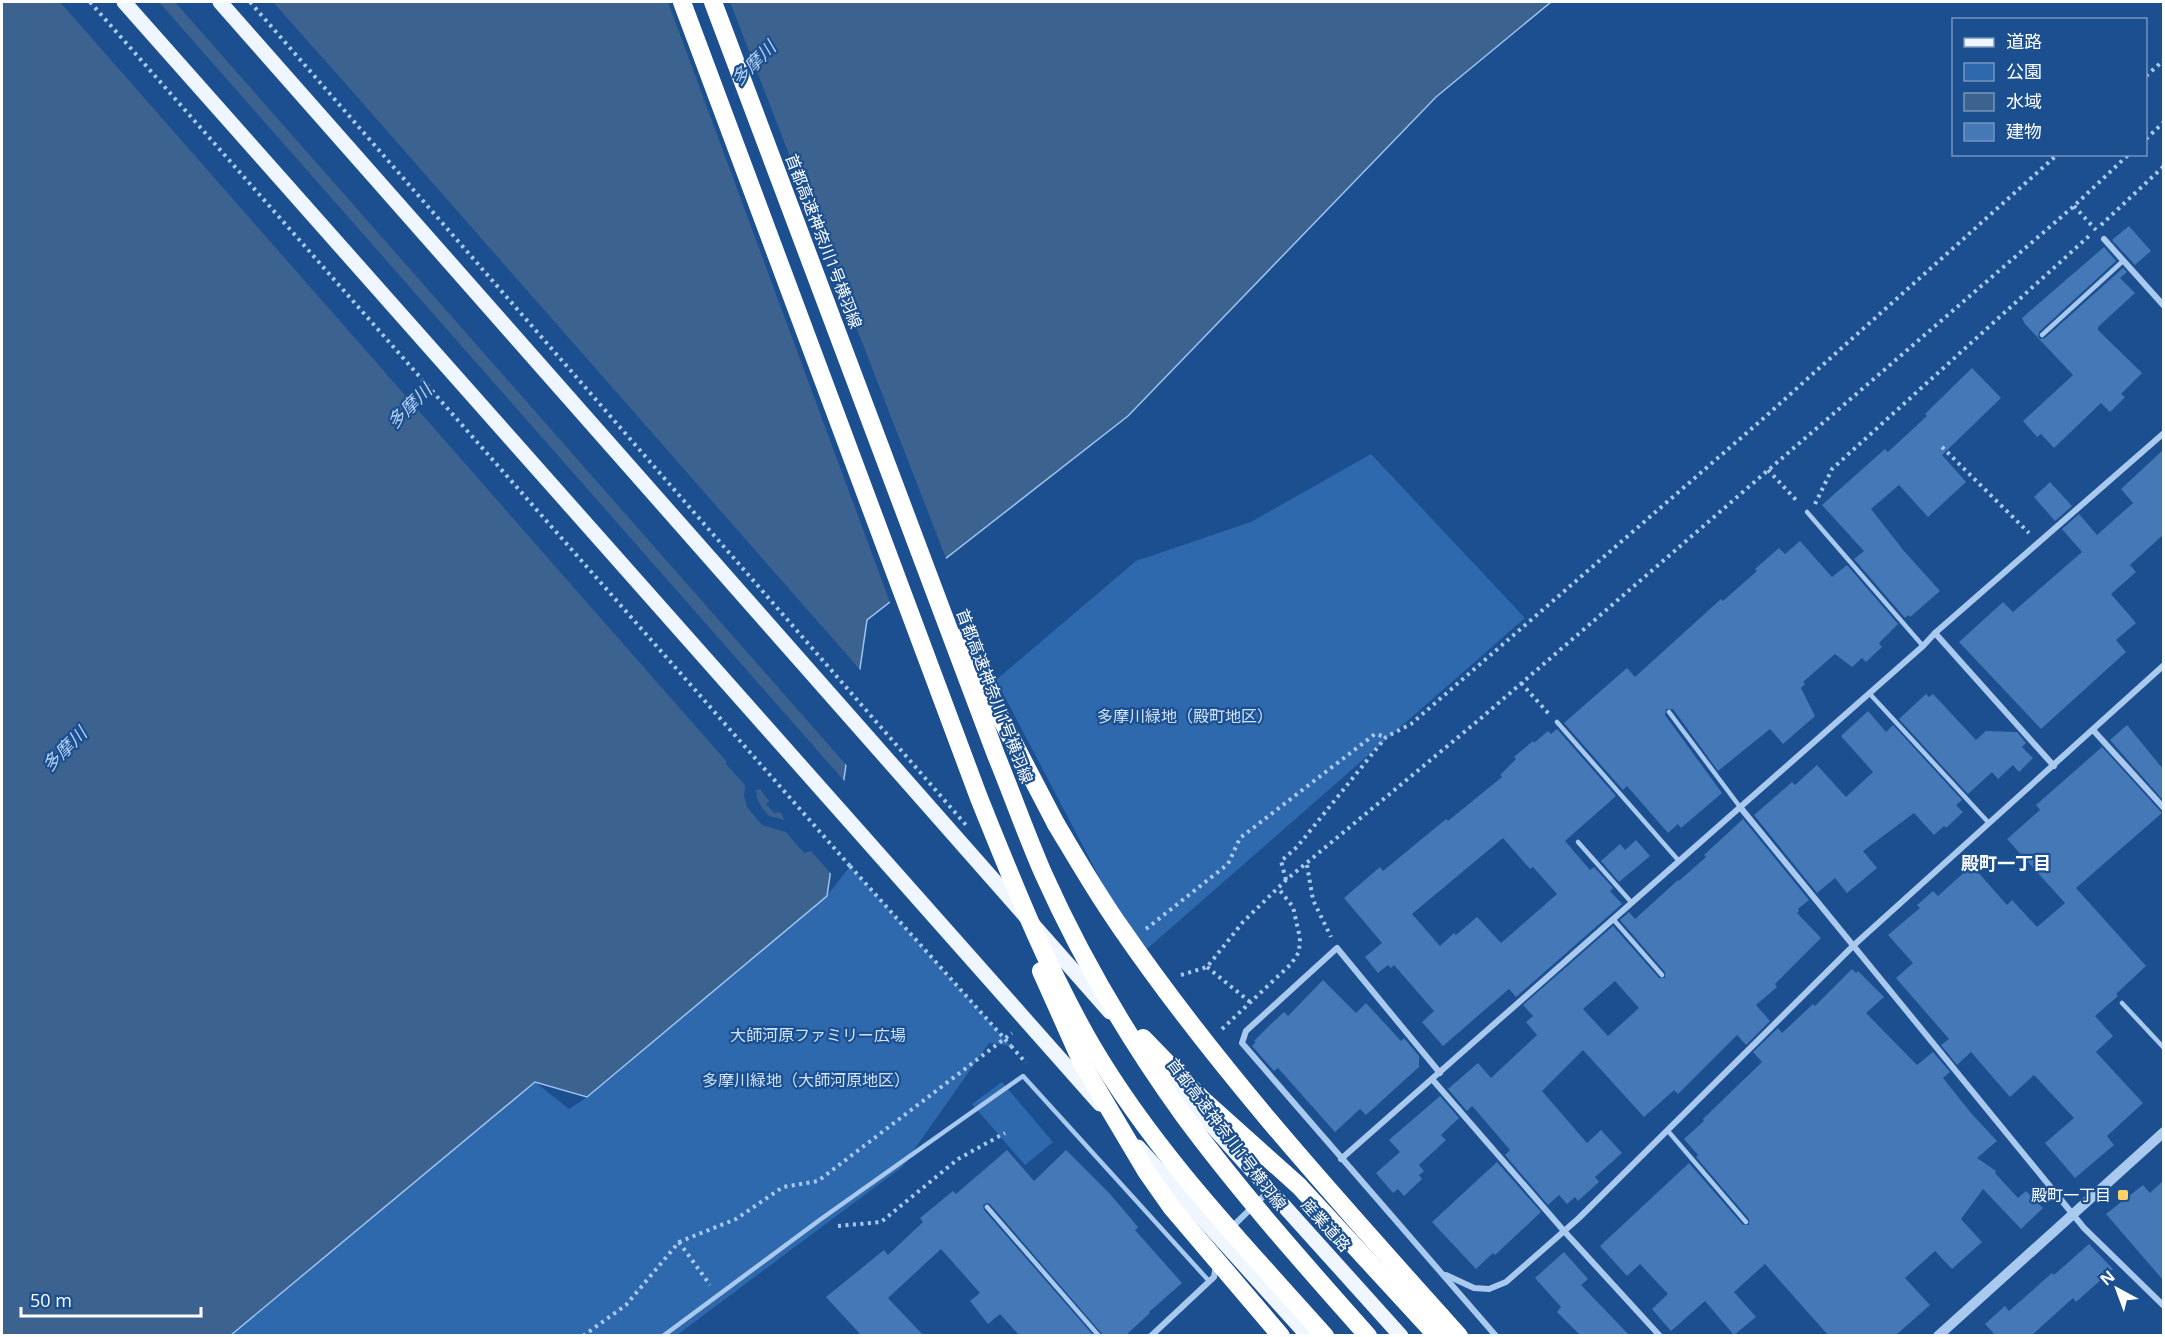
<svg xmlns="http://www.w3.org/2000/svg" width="2165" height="1337" viewBox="0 0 2165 1337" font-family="'Open Sans','Noto Sans JP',sans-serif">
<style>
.green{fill:#2e69ad}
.water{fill:#3c6290;stroke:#9cc4f0;stroke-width:1.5}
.pier{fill:#1b4f8f;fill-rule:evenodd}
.building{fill:#4478b7;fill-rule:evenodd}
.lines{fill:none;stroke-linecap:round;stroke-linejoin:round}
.path{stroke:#a9c9ee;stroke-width:4;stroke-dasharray:3 4.5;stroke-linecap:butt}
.service{stroke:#a9c9ee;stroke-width:4.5}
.minor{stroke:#a9c9ee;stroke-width:6}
.tertiary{stroke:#a9c9ee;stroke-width:10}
.primary{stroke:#f0f6ff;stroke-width:15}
.motorway{stroke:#fff;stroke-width:18}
.path-bridge{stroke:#a9c9ee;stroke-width:4;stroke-dasharray:3 4.5;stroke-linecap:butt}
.motorway-bridge{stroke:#fff;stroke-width:18}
.poi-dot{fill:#ffd166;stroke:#1b4f8f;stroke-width:2}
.labels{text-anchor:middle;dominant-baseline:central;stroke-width:4.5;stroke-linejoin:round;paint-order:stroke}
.street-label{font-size:16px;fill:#fff;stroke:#1b4f8f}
.park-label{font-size:16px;fill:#cfe3fa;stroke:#1b4f8f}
.poi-label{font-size:16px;fill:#fff;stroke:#1b4f8f;text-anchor:end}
.water-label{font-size:18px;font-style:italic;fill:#b5d3f5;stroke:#1b4f8f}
.neighbourhood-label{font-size:18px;font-weight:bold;fill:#fff;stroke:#1b4f8f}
</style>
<rect width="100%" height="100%" fill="#1b4f8f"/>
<!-- green -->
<g class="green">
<path d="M1371,454L1525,618L1140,955L996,680L1136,561L1251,522Z"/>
<path d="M850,866L1011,1046L989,1043L902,1167L677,1335L231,1336L535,1082L569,1109L587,1097L827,896Z"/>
<path d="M1002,1082L1053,1142L1025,1165L972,1104Z"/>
</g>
<!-- water -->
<path class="water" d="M2,2H1551L1436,97L1128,416L867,620L827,896L587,1097L535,1082L231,1335L2,1336Z"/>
<!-- pier -->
<g class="pier">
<path d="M60,2H159L847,784L833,876L811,851L804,853L786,832L762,825L747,807L744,795L745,785L726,764L727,762ZM760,789L769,801L766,804L774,813L779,812L782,814L784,820L769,816L762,808L757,798L756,790Z"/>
<path d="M175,2H273L345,83L863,673L849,768Z"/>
<path d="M668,2H730L947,561L891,605Z"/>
</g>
<!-- building -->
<g class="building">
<path d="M2129,226L2151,251L2135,265L2112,240Z"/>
<path d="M2104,247L2116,261L2039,332L2038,337L2041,339L2045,338L2123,268L2127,272L2120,278L2135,293L2098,327V330L2142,373L2121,394L2125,397L2110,412L2101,403L2054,448L2041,434L2037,437L2023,421L2073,375L2025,324L2022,318Z"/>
<path d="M1972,368L2001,398L1942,455L1966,482L1928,517L1899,485L1871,509L1904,551L1940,591L1910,617L1908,615L1905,618L1854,559L1864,551L1822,505L1885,449L1888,452L1927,416L1925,414Z"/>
<path d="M2163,450V535L2130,565L2136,572L2111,594L2136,623L2116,640L2126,652L2041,729L1959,642L2003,602L2013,612L2082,552L2062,529L2079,514L2097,535L2133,503L2121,489Z"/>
<path d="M2050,482L2072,506L2055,521L2034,497Z"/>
<path d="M1800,541L1832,577L1847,565L1898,624L1879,643L1882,647L1866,662L1862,658L1852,667L1835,654L1803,682L1805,684L1801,688L1815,716L1783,744L1770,729L1718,771L1673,709H1666L1665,715L1722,793L1681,828L1678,824L1668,833L1627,786L1623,790L1564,723L1627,668L1635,677L1721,599L1723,601L1757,571L1755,569L1779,548L1785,554Z"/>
<path d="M1926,694L1929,697L1933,694L1976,740L1986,731L2017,732L2026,743L2022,747L2033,758L2019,772L2013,765L1998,779L1992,772L1968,794L1899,719Z"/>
<path d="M1868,711L1886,732L1893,725L1962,800L1956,805L1963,812L1946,828L1944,826L1934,835L1914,813L1863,851L1877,868L1847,893L1835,878L1817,893L1754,815L1792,782L1795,785L1817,765L1846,797L1873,772L1841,736Z"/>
<path d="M2127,725L2163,769V800L2110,740Z"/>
<path d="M1557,729L1616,796L1565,841L1590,870L1594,867L1613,888L1610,891L1622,904L1516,997L1509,989L1443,1046L1422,1022L1434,1011L1394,965L1391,968L1388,965L1378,973L1365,957L1382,943L1344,898L1380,867L1383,871L1446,819L1448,821L1502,777L1500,775L1516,759L1514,757L1533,741L1534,743L1548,731L1551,734ZM1503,838L1530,869L1533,867L1557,894L1501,943L1477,917L1456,935L1454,933L1440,946L1412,914Z"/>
<path d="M2102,747L2162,813L2076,888L2146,966L2116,994L2118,996L2095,1016L2113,1036L2096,1052L2143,1103L2107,1136L2114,1145L2075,1178L2045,1143L2074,1118L2034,1075L2010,1097L1971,1052L1957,1065L1941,1045L1949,1039L1896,978L1913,963L1888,935L1920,908L1917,905L1933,891L1938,896L1969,868L1974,873L1977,871L2007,905L2012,900L2037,927L2065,903L2007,839L2040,810L2036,805Z"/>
<path d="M1743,819L1809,900L1798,909L1799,911L1797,913L1821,938L1775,984L1777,987L1756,1005L1770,1021L1746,1045L1737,1035L1678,1094L1674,1090L1644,1117L1583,1050L1542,1091L1587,1143L1601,1130L1622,1153L1595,1177L1599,1182L1578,1201L1575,1197L1567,1204L1559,1195L1548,1205L1505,1155L1510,1150L1474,1108L1472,1106L1467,1111L1448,1089L1478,1063L1491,1078L1537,1035L1526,1022L1533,1016L1523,1005L1613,926L1659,978H1665V972L1620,920L1629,912L1635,919L1678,880L1679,881L1706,857L1704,855ZM1615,981L1639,1008L1608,1036L1583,1009Z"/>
<path d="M1636,840L1650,856L1619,882L1601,861L1620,844L1625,850Z"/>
<path d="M1852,969L1856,973L1858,971L1884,997L1866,1013L1917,1065L1933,1052L1950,1072L1943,1078L1971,1113L1997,1141L1977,1158L1996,1171L1995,1173L2018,1198L2026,1191L2043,1208L2021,1229L1983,1189L1961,1219L1982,1242L1952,1269L1935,1251L1905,1278L1930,1305L1896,1335H1828L1765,1264L1734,1292L1756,1317L1734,1335L1705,1301L1671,1331L1652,1309L1668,1294L1640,1264L1627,1276L1600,1246L1689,1163L1743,1225H1749V1219L1696,1157L1698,1155L1684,1139L1704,1121L1703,1119L1762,1062L1753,1052L1778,1028L1782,1033L1813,1004L1815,1006Z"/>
<path d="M1323,980L1356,1013L1366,1003L1401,1041L1404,1038L1419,1056V1067L1366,1115L1360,1109L1335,1132L1278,1068L1274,1071L1252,1046L1256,1042L1254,1041L1272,1023L1284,1012L1288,1016Z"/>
<path d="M1440,1096L1459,1118L1441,1135L1446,1140L1419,1165L1424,1171L1419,1175L1422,1179L1404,1196L1398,1189L1393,1193L1376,1173L1400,1152L1389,1140Z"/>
<path d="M1007,1150L1034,1181L1066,1150L1110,1194L1138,1227L1135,1230L1182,1283L1149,1312L1150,1313L1126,1335H1103L990,1204L987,1203L983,1205L984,1210L1093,1335H1019L1000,1314L988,1324L970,1301L980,1293L941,1249L888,1298L923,1335H861L826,1297L884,1250L888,1255L923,1222L920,1218L953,1191L956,1194Z"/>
<path d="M1497,1162L1541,1212L1495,1255L1493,1253L1476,1269L1432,1222Z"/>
<path d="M2163,1181V1280L2106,1214L2143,1185L2150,1193Z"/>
<path d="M2089,1244L2113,1269L2076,1302L2073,1298L2032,1335H1995L1985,1324L2005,1306L2009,1311L2052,1273L2054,1275Z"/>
<path d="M1564,1252L1588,1279L1581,1285L1629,1335H1580L1557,1312L1561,1307L1535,1278Z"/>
</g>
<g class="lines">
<!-- path -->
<g class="path">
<path d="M90,2L850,866"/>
<path d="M2146,76L2164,60"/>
<path d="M2146,139L2164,122"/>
<path d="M2074,206L2096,230"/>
<path d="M2101,225L2164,166"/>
<path d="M1942,447L2029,533"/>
<path d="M1768,470L1798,502"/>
<path d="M1815,504L1832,469L2089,236"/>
<path d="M1521,683L1549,714"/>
<path d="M1307,865L1313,900L1331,937"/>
<path d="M1286,880L1281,861L1297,847L1386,737L1411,724L1757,424L2058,154"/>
<path d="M1146,929L1228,864L1240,838L1375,734L1386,737"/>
<path d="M1207,967L1250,1002"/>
<path d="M1181,975L1207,967L1243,922L1286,880L1480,719L2074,206L2129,154"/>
<path d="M1222,1029L1291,964L1299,952L1300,938L1293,907L1278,888"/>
<path d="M1011,1046L1026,1063"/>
<path d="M838,1226L881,1222L958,1159L1005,1133"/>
<path d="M679,1242L710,1285"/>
<path d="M583,1336L626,1305L679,1242L736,1219L783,1187L818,1181L1012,1033"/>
</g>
<!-- service -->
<g class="service">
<path d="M2042,335L2123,261"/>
<path d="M1807,512L1923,646"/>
<path d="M1869,693L1988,822"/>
<path d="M1669,712L1740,807"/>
<path d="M1557,722L1679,861"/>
<path d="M1578,842L1632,903"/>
<path d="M1613,919L1662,975"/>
<path d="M2122,1003L2164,1048"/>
<path d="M1668,1131L1746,1222"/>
<path d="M987,1207L1099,1336"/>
<path d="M663,1336L821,1219L1023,1076L1209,1281"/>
</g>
<!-- minor -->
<g class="minor">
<path d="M2104,239L2164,306"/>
<path d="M1935,633L2054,766"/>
<path d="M2093,730L2164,808"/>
<path d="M1740,807L2084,1228L2164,1306"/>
<path d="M1440,1073L1337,948L1246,1031L1242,1043L1496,1336"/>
<path d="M1432,1079L1564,1231L1660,1336"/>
<path d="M1341,1159L1923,646L1935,633L2164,433"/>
<path d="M1232,1227L1270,1190"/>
<path d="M1446,1275L1474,1288L1489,1289L1506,1282L1579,1218L1854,945L2164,665"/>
<path d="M1151,1336L1214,1277L1216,1265"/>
</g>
<!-- tertiary -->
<path class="tertiary" d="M1938,1336L2164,1132"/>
<!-- primary -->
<g class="primary">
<path d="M124,2L1100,1104"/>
<path d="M220,2L1110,1012"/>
<path d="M1158,1066L1401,1336"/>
<path d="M1138,1147L1308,1336"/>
</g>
<!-- motorway -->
<g class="motorway">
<path d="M959,638L1056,824"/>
<path d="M1441,1316L1459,1336"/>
</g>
<!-- path-bridge -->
<g class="path-bridge">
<path d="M250,2L966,825"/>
<path d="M850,866L1011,1046"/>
</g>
<!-- motorway-bridge -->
<g class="motorway-bridge">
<path d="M682,2L979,798C1013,882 1046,967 1092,1046C1155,1153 1242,1243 1325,1336"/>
<path d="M713,2L996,755C1012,794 1026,834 1043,873C1081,958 1130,1041 1184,1116C1241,1193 1304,1264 1368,1336"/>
<path d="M1056,824C1077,859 1097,894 1121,928C1216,1066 1329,1191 1441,1316"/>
<path d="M1041,971L1083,1065L1146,1171L1172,1208L1281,1336"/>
<path d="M1143,1038L1203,1100L1299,1186L1437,1336"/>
</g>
</g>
<!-- markers -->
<rect class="poi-dot" x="2117" y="1189" width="12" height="12" rx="3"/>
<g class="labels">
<!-- street labels -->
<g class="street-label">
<text transform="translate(824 241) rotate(69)">首都高速神奈川1号横羽線</text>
<text transform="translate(995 696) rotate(69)">首都高速神奈川1号横羽線</text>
<text transform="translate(1227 1134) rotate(53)">首都高速神奈川1号横羽線</text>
<text transform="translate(1326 1225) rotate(48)">産業道路</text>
</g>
<!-- park labels -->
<g class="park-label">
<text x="1185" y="716">多摩川緑地（殿町地区）</text>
<text x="818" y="1035">大師河原ファミリー広場</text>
<text x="806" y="1080">多摩川緑地（大師河原地区）</text>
</g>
<!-- poi labels -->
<g class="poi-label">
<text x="2111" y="1195">殿町一丁目</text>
</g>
<!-- water labels -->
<g class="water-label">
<text transform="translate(753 63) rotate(-45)">多摩川</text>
<text transform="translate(409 406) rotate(-45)">多摩川</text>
<text transform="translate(64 749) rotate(-45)">多摩川</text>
</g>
<!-- neighbourhood labels -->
<g class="neighbourhood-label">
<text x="2006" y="863">殿町一丁目</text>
</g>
</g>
<!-- border -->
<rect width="2165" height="1337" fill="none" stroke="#ffffff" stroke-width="6"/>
<!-- legend -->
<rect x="1952" y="18" width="195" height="138" fill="#1b4f8f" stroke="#7695bc" stroke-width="1.5"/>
<rect x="1964" y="38" width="30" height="9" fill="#f0f6ff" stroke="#7695bc" stroke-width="1.5"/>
<text x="2006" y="48" font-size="18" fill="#ffffff">道路</text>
<rect x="1964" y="63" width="30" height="18" fill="#2e69ad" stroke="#7695bc" stroke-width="1.5"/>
<text x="2006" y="78" font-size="18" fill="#ffffff">公園</text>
<rect x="1964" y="93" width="30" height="18" fill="#3c6290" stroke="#7695bc" stroke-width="1.5"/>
<text x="2006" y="108" font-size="18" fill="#ffffff">水域</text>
<rect x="1964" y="123" width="30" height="18" fill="#4478b7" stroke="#7695bc" stroke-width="1.5"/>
<text x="2006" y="138" font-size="18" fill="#ffffff">建物</text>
<!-- north arrow -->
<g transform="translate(2117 1289) rotate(319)" stroke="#1b4f8f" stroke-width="4.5" paint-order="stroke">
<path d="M0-4.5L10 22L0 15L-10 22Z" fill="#ffffff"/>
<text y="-9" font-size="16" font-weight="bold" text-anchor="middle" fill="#ffffff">N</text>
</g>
<!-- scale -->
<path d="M21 1307v9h180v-9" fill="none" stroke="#ffffff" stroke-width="3"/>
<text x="30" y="1307" font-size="18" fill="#ffffff" stroke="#1b4f8f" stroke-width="4.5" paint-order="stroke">50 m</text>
</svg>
